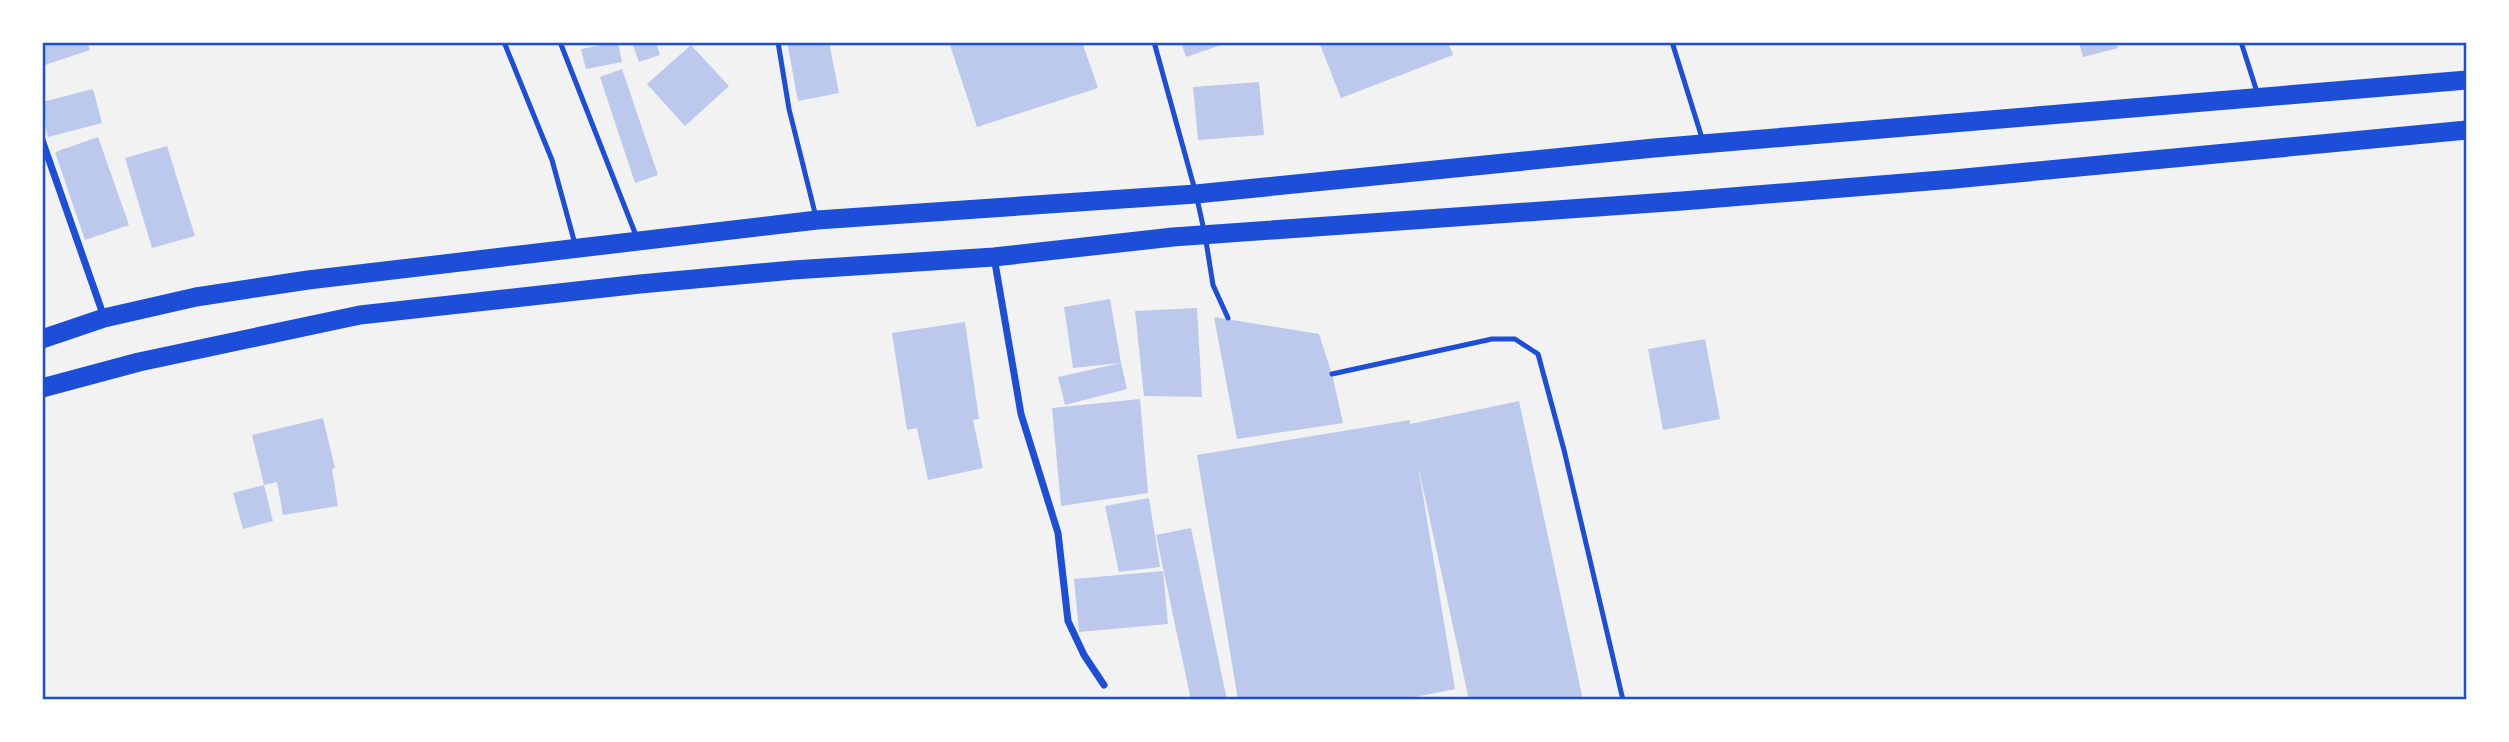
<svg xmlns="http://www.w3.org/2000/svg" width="2509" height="742" viewBox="0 0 2509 742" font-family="'Public Sans',sans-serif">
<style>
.building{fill:#bdc9ec}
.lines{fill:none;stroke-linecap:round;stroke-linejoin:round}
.service{stroke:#1d4ed8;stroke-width:5}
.minor{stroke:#1d4ed8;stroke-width:7}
.trunk{stroke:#1d4ed8;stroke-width:19}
.neatline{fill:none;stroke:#1d4ed8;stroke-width:2.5}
</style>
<rect width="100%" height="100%" fill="#f2f2f2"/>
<!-- building -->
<g class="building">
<path d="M42,42H87L90,50L42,66Z"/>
<path d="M618,42L622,62L586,69L581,49Z"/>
<path d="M632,42H656L660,55L639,62Z"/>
<path d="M787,42H829L839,93L798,101Z"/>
<path d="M949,42H1082L1098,88L977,127Z"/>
<path d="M1181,42H1230L1186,57Z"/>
<path d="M1319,42H1448L1453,55L1341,98Z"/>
<path d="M2079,42H2116L2118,48L2083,57Z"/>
<path d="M691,45L729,86L685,126L647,84Z"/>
<path d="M622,69L658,175L635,183L600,77Z"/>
<path d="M1259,82L1264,135L1198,140L1193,87Z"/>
<path d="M93,89L102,123L48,137L42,112V102Z"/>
<path d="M98,137L129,225L85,240L55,152Z"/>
<path d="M167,146L195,236L152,248L125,158Z"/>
<path d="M1110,299L1121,363L1073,368L1064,307Z"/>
<path d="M1197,308L1202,397L1144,396L1135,311Z"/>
<path d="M1214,317L1319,334L1332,374L1343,423L1237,439Z"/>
<path d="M965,322L979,419L973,420L983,468L928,480L917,428L907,430L892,333Z"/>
<path d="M1705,339L1720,419L1663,430L1648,349Z"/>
<path d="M1121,363L1127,389L1065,405L1058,377Z"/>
<path d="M1140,399L1148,493L1061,506L1052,408Z"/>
<path d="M1519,401L1583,700H1469L1418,465L1455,689L1400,700H1238L1197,455L1410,420V424Z"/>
<path d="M323,418L335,468L332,469L338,506L283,515L277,482L264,485L273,521L243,529L233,493L264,485L252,435Z"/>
<path d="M1149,498L1160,567L1119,572L1105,506Z"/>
<path d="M1191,528L1227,700H1191L1156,535Z"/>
<path d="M1163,571L1168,624L1079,632L1074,579Z"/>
</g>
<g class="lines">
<!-- service -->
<g class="service">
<path d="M504,42L552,160L575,244"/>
<path d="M560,42L637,238"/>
<path d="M778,42L789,109L816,217"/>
<path d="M1154,42L1196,194L1205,235L1213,285L1228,318"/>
<path d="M1672,42L1702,138"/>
<path d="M2241,42L2257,92"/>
<path d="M1332,374L1492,339H1515L1538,354L1564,450L1623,700"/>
</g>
<!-- minor -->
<g class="minor">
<path d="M42,140L104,317"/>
<path d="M994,257L1021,414L1058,533L1068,621L1084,655L1104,685"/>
</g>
<!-- trunk -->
<g class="trunk">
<path d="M42,339L104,318L196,297L308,280L817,220L1196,194L1654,148L2467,80"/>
<path d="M42,388L139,362L360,315L640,284L793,270L994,257L1173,237L1682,201L1954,179L2467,130"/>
</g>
</g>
<!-- border -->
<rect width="2509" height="742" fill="none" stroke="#ffffff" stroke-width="88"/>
<rect x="44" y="44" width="2421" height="654" class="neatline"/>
</svg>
